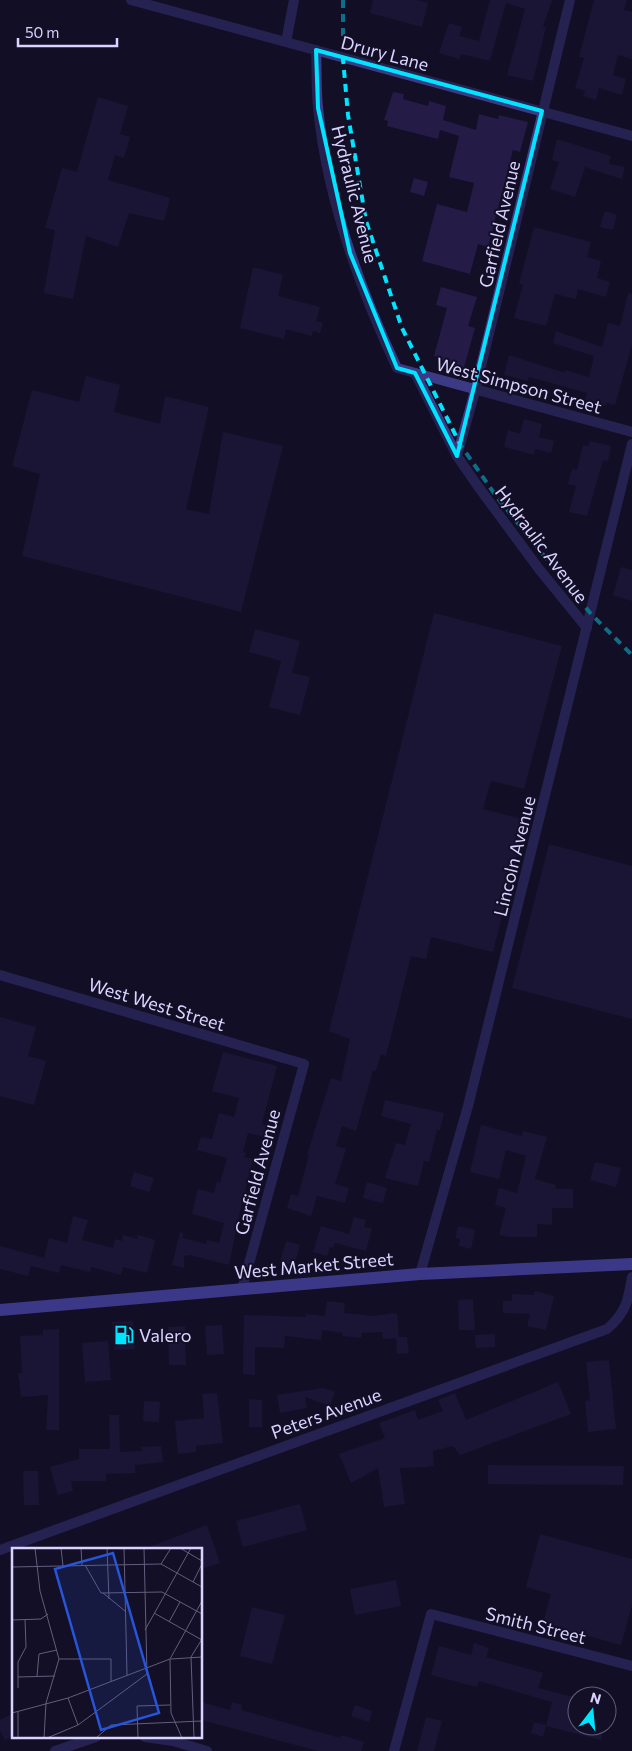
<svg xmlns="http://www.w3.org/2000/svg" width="632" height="1751" viewBox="0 0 632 1751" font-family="Commissioner,sans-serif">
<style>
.building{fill:#241b47}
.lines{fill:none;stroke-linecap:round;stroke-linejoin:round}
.street{stroke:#3d3a85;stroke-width:10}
.secondary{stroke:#6f6bff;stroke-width:12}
.rail{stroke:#00e5ff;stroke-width:4;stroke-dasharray:8 6;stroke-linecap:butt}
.marked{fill:none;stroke:#00e5ff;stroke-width:4;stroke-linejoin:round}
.labels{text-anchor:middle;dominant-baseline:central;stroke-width:4;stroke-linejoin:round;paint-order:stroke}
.street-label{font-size:18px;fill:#d9d4ff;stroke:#130f26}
.poi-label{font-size:18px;fill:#d9d4ff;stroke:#130f26;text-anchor:start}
.inset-road{fill:none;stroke:#625e7d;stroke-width:1}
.view{fill:#2655da;fill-opacity:0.15;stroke:#2655da;stroke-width:2.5}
.inset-edge{fill:none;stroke:#d9d4ff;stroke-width:2.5}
</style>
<rect width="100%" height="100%" fill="#130f26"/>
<!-- building -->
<g class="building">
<path d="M373,0H417L428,3L422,27L370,13Z"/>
<path d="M490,0H552L543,27H546L533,81L507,75L525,9L506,3L490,61L461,54L459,59L439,53L449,23L462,27L459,36L479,41Z"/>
<path d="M594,0H627L624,10L632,12V59L618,55L613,75L626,79L622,95L599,88L596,100L583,96L585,91L575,88L584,58L579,57Z"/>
<path d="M393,92L404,94L403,99L428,106L429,101L446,106L443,120L476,130L479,114L498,119L499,115L528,122L520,152L513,150L488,247L478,244L470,274L422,261L437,204L467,212L474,183L449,177L459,136L440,130L438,139L387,126L388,121L384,120Z"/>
<path d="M98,97L128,106L120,134L130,137L124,158L115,155L108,180L170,198L164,221L129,213L118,247L86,236L73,299L44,293L55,230L45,228L62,168L77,172Z"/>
<path d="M557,139L611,156L609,164L625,167L622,179L585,167L575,197L550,189L559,162L552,160Z"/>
<path d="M414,178L428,182L424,196L410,192Z"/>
<path d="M605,211L617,215L613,230L600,227Z"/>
<path d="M534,227L591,242L587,257L601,261L597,278L610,282L606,297L578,289L576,299L555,294L546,326L514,318L523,285L519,284Z"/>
<path d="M253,267L283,275L278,296L320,307L316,321L323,323L320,333L313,331L312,336L286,329L284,339L240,328Z"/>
<path d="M441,287L477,297L468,326L475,328L463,371L440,365L442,358L434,356L447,308L436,305Z"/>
<path d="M628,293L632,294V345L615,405L607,403L606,406L585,401L587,393L529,377L528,381L504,375L509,355L565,373V370L589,377L594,356L553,343L556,331L602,347L608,323L620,326Z"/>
<path d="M86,376L120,385L114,412L160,424L165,396L209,407L186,509L209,514L223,432L283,446L241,612L22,556L40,474L12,466L32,390L79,402Z"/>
<path d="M524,419L542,424L539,437L554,441L551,453L535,449L534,455L504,447L508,430L520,434Z"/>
<path d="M590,441L611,446L608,461L603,460L587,516L569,512L576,486L568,484L572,469L577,470L583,445L588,446Z"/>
<path d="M621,567L632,570V601L613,595Z"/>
<path d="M434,613L562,646L524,789L491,781L483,809L526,820L493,952L431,937L426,959L411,956L386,1056L381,1054L376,1071L373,1070L356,1131L342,1126L336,1146L346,1149L335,1184L349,1188L345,1203L317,1196L311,1216L287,1208L291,1194L298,1196L309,1155H307L331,1078L341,1081L350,1039L329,1031Z"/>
<path d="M255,629L300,641L292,673L310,677L300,715L269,707L281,661L249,652Z"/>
<path d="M549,844L632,866V1019L512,988Z"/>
<path d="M0,1017L36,1027L28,1056L46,1061L34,1105L0,1096Z"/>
<path d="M223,1052L277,1066L262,1124L268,1125L264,1137L248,1133L243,1152L246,1153L244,1157L253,1159L245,1191L248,1192L245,1203L242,1202L229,1265L190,1255L184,1256V1268L172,1265L180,1232L183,1233V1238L206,1244L207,1240L219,1243L224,1223L192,1214L198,1189L214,1193L217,1182L220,1183L227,1158L197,1150L201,1137L212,1139L219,1113L234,1117L239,1098L212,1091Z"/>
<path d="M385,1100L444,1113L440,1130H437L429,1162L424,1161L418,1186L385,1178L396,1143L405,1145L411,1124L381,1116Z"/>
<path d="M481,1125L522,1136L523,1131L547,1137L535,1179L556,1185L555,1189H573V1208H552V1225L537,1224V1237H509L499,1235L506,1208L495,1205L499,1188L517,1193L526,1156L506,1150L499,1179L470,1172Z"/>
<path d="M595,1162L621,1168L616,1187L590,1180Z"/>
<path d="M134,1172L154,1178L149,1192L130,1186Z"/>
<path d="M367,1182L387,1188L383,1203L363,1198Z"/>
<path d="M73,1216L88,1220L82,1240L113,1248L115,1239L122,1241L123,1235L137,1239L138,1235L155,1240L147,1273L123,1267L121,1275L91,1267L90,1272L61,1265L59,1273L31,1266L28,1276L0,1269V1246L44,1258L49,1238L67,1243Z"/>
<path d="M354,1217L366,1220L364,1227L372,1228L366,1251L335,1243L333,1248L330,1247L327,1256L313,1252L321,1226L349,1234Z"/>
<path d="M458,1226L475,1230L471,1249L459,1246L460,1239L455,1238Z"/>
<path d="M286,1241L300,1245L294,1266L280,1262Z"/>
<path d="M535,1291L554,1296L546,1330L527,1326L530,1314L503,1313V1301H512V1294L534,1295Z"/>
<path d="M473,1299L475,1330H459L458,1300Z"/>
<path d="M327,1301L345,1303L344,1313L373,1316L397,1313L399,1337H407L409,1353L397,1354L396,1338L383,1339L382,1332L362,1333L361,1338L342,1336L343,1333L322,1330L321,1340L285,1336L284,1348L255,1347V1375L243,1374L244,1315L306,1317V1314L325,1316Z"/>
<path d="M133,1321L135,1349L114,1350L112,1322Z"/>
<path d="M222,1325L224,1354L207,1355L205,1326Z"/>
<path d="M185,1326L186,1365H169L168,1327Z"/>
<path d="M59,1329V1430H46L48,1395L21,1397L18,1373H22L20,1336L43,1335V1330Z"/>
<path d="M495,1334V1347L476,1348L475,1335Z"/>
<path d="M108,1341L111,1380L85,1382L82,1343Z"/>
<path d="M609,1360L616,1429L588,1432L585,1401L590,1400L586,1362Z"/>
<path d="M558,1382L571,1414L460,1455L453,1446L433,1451L434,1465L428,1467L400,1468L405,1504L384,1507L378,1468L351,1483L339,1454L385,1438L379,1423L415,1410L418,1420L443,1411L438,1400L455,1393L466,1420Z"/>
<path d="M323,1388L335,1392L330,1406L305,1397L307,1408L280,1413L277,1395Z"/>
<path d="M217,1393L223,1443L196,1446V1452L178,1454L175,1421L204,1418L202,1394Z"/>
<path d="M249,1399L262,1400V1427H249Z"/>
<path d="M144,1401L160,1402L159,1422L143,1421Z"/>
<path d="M109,1415H119L120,1452L142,1451L141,1447L161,1446L163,1462L135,1465V1473L106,1474V1481H71L73,1491L58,1495L50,1467L79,1459V1449H110Z"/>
<path d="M488,1465L624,1466L623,1485L488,1484Z"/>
<path d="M23,1471H38L39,1505H24Z"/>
<path d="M300,1504L307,1530L243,1547L236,1521Z"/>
<path d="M207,1525L220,1563L201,1569V1550H141Z"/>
<path d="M540,1534L632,1559V1605L621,1645L543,1624L551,1594L526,1587Z"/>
<path d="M396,1580L401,1606L355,1615L350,1589Z"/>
<path d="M252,1607L285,1615L272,1664L240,1656Z"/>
<path d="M474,1643L489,1648L486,1657L543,1673L538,1688L577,1698V1726H604L601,1740L546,1726L552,1702L479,1681L477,1687L431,1675L439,1646L471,1655Z"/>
<path d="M201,1702L230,1710L232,1702L242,1705L241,1710L340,1738L341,1735L364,1742L361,1751H318L201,1720Z"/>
<path d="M355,1705L372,1711L369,1722L351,1716Z"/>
<path d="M14,1713V1735L5,1740L0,1731V1720Z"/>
<path d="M426,1717L442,1721L434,1751H417Z"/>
<path d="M534,1722L546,1725L543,1737L531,1733Z"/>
</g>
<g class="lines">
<!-- street -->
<g class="street">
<path d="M131,0L632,136"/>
<path d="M286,42L294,0"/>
<path d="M316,50C317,69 316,88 318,107C326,194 360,289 397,368L632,432"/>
<path d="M415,373L457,456L477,485L539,569L587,628"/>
<path d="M457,456L475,391L570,0"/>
<path d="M0,975L304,1064L242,1289"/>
<path d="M420,1274L468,1106L632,444"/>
<path d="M0,1550L607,1329C626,1313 628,1301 632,1277"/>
<path d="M145,1737L173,1741L207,1751"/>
<path d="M55,1751L96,1737"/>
<path d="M394,1751L431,1614L632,1666"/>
</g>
<!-- secondary -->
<path class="secondary" d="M0,1310L420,1274L632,1264"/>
<!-- rail -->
<path class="rail" d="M343,0V59L348,115L366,221L402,328L460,444L496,496L591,614L632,655"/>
</g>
<!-- marked area -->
<path d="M0 0H632V1751H0ZM316,50L542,111L457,456L415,373L397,368L350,253L318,108Z" fill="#130f26" fill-opacity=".55" fill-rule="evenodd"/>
<path class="marked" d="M316,50L542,111L457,456L415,373L397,368L350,253L318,108Z"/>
<!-- icons -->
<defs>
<symbol id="fuel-bare" viewBox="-9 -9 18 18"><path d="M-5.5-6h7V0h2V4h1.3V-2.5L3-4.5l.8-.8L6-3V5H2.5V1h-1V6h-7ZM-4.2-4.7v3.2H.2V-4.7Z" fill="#00e5ff" stroke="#130f26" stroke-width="2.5" paint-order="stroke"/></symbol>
</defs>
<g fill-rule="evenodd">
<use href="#fuel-bare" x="110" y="1321" width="28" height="28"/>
</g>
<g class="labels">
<!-- street labels -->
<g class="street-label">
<text transform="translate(385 53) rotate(15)">Drury Lane</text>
<text transform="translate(355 194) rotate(76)">Hydraulic Avenue</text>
<text transform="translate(499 224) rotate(-77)">Garfield Avenue</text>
<text transform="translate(519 385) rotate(15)">West Simpson Street</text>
<text transform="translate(542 544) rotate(53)">Hydraulic Avenue</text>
<text transform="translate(514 856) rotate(-76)">Lincoln Avenue</text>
<text transform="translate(157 1004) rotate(17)">West West Street</text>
<text transform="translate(257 1172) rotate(-75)">Garfield Avenue</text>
<text transform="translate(314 1265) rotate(-5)">West Market Street</text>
<text transform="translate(326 1413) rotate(-20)">Peters Avenue</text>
<text transform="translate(536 1625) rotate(14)">Smith Street</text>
</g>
<!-- poi labels -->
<g class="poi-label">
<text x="139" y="1335">Valero</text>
</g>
</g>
<!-- overview -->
<g transform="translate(12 1548)">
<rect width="190" height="190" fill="#130f26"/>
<path class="inset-road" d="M23,0L28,43L47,111L34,155L32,190M49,0L51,18M69,0L70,17M95,0L97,51M112,0L115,127M168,0L190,13M149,16L159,0M73,17L89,45L150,44L190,66M0,19L149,16L190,39M181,34L190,16M91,45L113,63M142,65L190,92M0,72L29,71L36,66M157,74L168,54M133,82L179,0M47,111H99V133M159,111L190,109M25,128L27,106L45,102M6,129L43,128M6,140V114L14,99L13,71M56,150L66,177M6,164V190M0,165L56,150L158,111M35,190L66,177L135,126L132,0M84,190L99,177L190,173M126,190L125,158L158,157M170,190L159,165L158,111L190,53M182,190L179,109L190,91"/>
<path class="view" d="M101,5L147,165L89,182L43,21Z"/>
<rect width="190" height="190" class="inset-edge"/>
</g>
<!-- north arrow -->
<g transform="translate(592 1711) rotate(16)"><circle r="24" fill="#130f26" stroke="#625e7d"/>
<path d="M0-4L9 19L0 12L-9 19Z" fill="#00e5ff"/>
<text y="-8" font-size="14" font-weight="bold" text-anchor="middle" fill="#d9d4ff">N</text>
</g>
<!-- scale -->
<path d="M18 38v8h99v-8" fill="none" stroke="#d9d4ff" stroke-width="2.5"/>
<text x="25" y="38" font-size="15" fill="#d9d4ff" stroke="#130f26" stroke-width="4" paint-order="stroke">50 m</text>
</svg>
